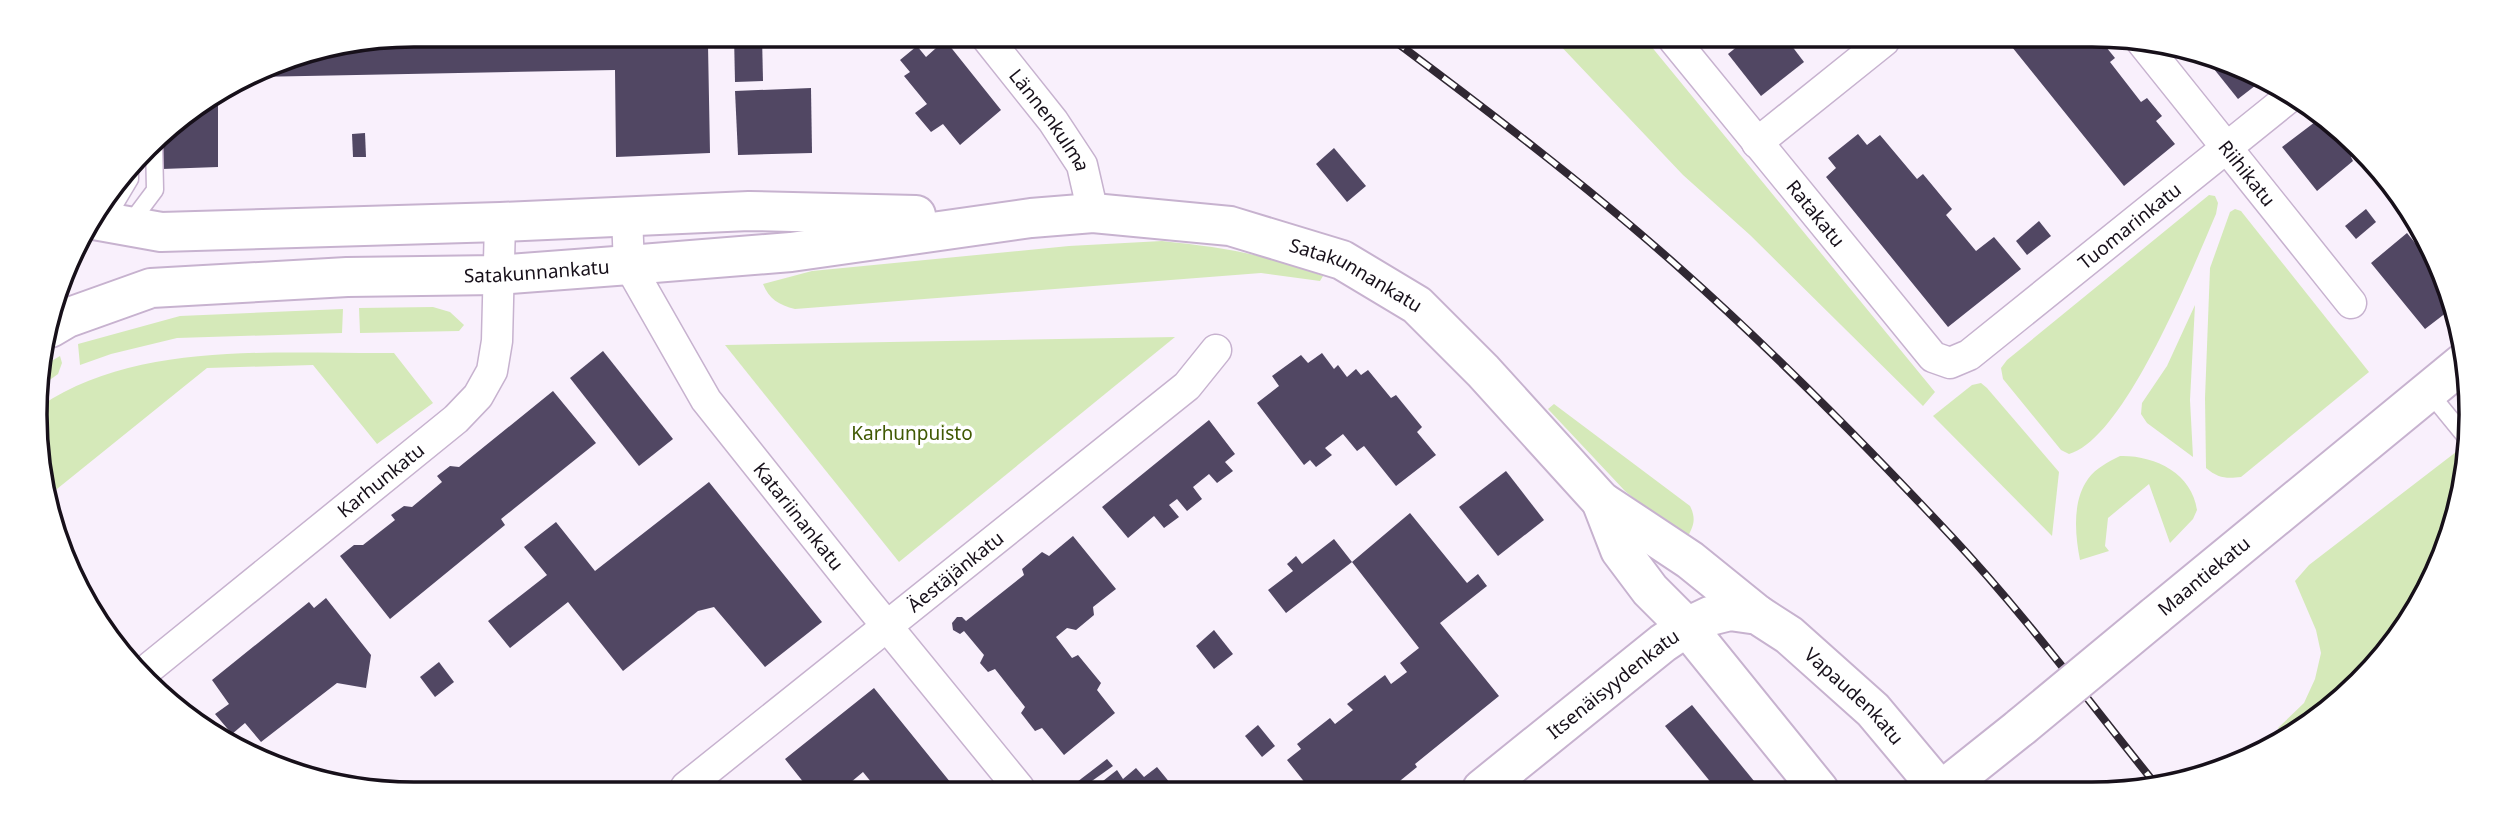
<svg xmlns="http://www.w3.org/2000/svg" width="2506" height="829" viewBox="0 0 2506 829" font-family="'Noto Sans',sans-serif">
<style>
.green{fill:#d5e9b9}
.building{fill:#514763}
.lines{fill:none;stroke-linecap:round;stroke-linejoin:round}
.service-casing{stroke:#c7b2cf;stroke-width:19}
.minor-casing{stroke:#c7b2cf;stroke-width:33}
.tertiary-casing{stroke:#c7b2cf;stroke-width:42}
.secondary-casing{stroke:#c7b2cf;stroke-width:42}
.service{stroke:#fff;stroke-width:16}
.minor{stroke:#fff;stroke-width:30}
.tertiary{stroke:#fff;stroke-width:38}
.secondary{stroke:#fff;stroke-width:38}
.rail-casing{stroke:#302833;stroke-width:8}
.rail{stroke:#fff;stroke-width:5;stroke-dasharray:16;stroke-linecap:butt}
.secondary-bridge-casing{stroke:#c7b2cf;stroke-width:42;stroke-linecap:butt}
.secondary-bridge{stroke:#fff;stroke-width:38}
.labels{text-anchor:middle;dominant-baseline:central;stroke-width:7;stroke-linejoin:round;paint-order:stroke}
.street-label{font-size:19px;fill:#17101a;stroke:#fff}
.park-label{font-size:19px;fill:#405903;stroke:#fff}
.rim{fill:none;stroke:#17101a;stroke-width:3.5}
</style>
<rect width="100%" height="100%" fill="#f9f0fc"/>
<!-- green -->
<g class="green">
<path d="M1555,40H1646L1935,392L1923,406L1750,235L1683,175Z"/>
<path d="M2209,195L2215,196L2218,203L2216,214C2193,267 2125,439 2069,454L2061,450L2003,379L2001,368L2007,360Z"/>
<path d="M2235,209L2241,211L2369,372L2241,477C2226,479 2218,478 2206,468L2205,398L2210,268L2230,212Z"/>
<path d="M1162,241C1220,247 1267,254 1323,276L1320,281L1261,273L795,309C779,305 769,299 763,284L812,271L1069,246Z"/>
<path d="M2195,305L2190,400L2193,457L2147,423L2141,414L2142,403L2167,366Z"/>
<path d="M433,307L450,312L464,325L459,331L360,333L359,308Z"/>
<path d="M343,309L342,333L177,338L111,354L80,365L78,344L180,316Z"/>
<path d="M1175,337L899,562L725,345Z"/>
<path d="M394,353L433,403L377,444L313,365L207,368L47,497L41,406C137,340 282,354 394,353Z"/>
<path d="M60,356L62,363L58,374L40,387L38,369Z"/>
<path d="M1981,383L1987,388L2059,472L2052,536L1933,416L1972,385Z"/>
<path d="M1554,404L1690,506C1697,520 1693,527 1686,540L1625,491L1548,409Z"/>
<path d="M2456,452L2464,462V489L2420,604L2342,700L2285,738L2278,728L2304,703L2315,679L2321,653L2316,630L2295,581L2309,565Z"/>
<path d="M2120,456C2154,455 2192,473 2197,510L2193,519L2170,543L2149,484L2108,518L2105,546L2109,551L2080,560C2075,535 2072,501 2088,479C2096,468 2108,462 2120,456Z"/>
</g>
<!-- building -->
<g class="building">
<path d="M415,35L625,36V46L708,45L710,153L616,157L615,70L248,77L270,64Z"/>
<path d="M734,36H762L763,81L735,82Z"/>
<path d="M945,40L1001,110L960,145L943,124L931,132L915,113L927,104L904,76L910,72L900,60L917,46L926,57Z"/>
<path d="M1744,41H1788L1804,62L1761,96L1728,54Z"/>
<path d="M2008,42H2102L2115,58L2110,62L2141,102L2147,98L2162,116L2156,121L2175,144L2124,186Z"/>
<path d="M2206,59L2240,73L2260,82L2238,99Z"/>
<path d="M811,88L812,153L738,155L735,91Z"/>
<path d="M218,96V167L162,169L163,131Z"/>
<path d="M2319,119L2334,137L2338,135L2356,153L2351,157L2353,161L2317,191L2282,147Z"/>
<path d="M365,133L366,157H353L352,134Z"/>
<path d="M1858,134L1867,145L1880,135L1917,179L1923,174L1952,209L1946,215L1976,251L1994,237L2021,269L1948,327L1826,177L1836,168L1828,158Z"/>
<path d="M1334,148L1366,186L1347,202L1316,164Z"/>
<path d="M2366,209L2376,222L2356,239L2345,226Z"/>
<path d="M2039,221L2051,236L2027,255L2016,241Z"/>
<path d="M2407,233L2420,249L2424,246L2451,309L2425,329L2371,263Z"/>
<path d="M603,351L673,439L639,466L570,378Z"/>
<path d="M1322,353L1334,369L1338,365L1347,377L1356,369L1361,375L1368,370L1391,398L1396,395L1422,427L1417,432L1436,455L1396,486L1364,446L1357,451L1343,434L1325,448L1332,455L1316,467L1310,460L1304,465L1257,403L1279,386L1272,376L1301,355L1308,363Z"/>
<path d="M553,391L596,443L501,519L505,525L390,619L340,556L354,545H363L395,520L391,515L404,506L412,507L442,482L437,476L450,466L459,467Z"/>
<path d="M1209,420L1235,454L1225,462L1233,471L1217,483L1209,474L1193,487L1202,499L1187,511L1177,499L1169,505L1179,517L1164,528L1154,516L1128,538L1102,507Z"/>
<path d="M1506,471L1544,520L1498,556L1459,507Z"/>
<path d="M709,482L822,622L765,667L714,607L698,611L623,671L568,602L510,648L488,621L547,575L524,547L556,522L595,571Z"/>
<path d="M1410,513L1467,583L1478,574L1487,586L1440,623L1499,696L1415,764L1417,767L1390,789H1310L1287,760L1301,749L1297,744L1330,718L1335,724L1353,710L1347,704L1385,675L1391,684L1407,672L1400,663L1419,648L1352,562Z"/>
<path d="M1073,536L1116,589L1093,607L1094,615L1076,630L1067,628L1056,637L1072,658L1078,655L1101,683L1097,690L1115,713L1064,755L1042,728L1035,731L1021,713L1025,707L995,669L988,672L980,663L984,655L964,631L960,634L953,630L952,623L957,617H962L966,621L1024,575L1022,569L1042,552L1049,556Z"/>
<path d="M1334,539L1352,562L1286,613L1268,590L1293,571L1287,564L1296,556L1302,564Z"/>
<path d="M326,598L371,655L366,688L337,683L261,742L245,723L232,734L215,714L229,704L212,680L309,602L314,608Z"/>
<path d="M1214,630L1233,654L1214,669L1196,646Z"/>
<path d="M439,662L454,682L435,697L420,677Z"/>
<path d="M874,688L955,788H876L863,772L844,788H808L785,759Z"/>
<path d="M1692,705L1754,781L1743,790H1717L1665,726Z"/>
<path d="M1258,725L1275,746L1262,757L1245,736Z"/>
<path d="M1107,759L1113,766L1082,788L1077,782Z"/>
<path d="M1157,767L1175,789L1094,788L1117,770L1123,779L1136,768L1144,777Z"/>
</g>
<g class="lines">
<defs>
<g id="service">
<path d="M105,221L130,179V174"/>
<path d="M128,226L155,190L154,142"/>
<path d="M2428,391L2464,435"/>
</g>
<g id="minor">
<path id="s1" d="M986,37L1053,121L1082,165L1093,213"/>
<path id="s2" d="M1674,40L1933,357L1950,363L1969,355L2292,95"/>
<path id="s3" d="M2142,42L2351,303"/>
<path d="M1757,143L1884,41"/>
<path id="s4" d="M627,217L629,265L706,400L859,592L1019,788"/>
<path id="s5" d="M143,673L456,419L478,396L492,371L497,341L500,222"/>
<path id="s6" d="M686,787L1187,386L1216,350"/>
</g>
<g id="tertiary">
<path d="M94,220L161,232L500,222L749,211L916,215"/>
<path id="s7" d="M50,328L67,318L151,288L347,277L497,275L629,265L791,252L1031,218L1093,213L1230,226L1342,260L1417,305L1483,371L1601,501L1690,560L1758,615"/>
<path d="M1601,501L1620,550L1650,590L1687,627L1819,790"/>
</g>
<g id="secondary">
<path id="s8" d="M2155,616L2464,362"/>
<path id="s9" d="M1482,789L1663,643L1687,627L1710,616L1730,611L1758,615L1789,635L1873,710L1940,790"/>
<path d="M1942,790L2021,727"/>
</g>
</defs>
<!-- service casing -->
<use href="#service" class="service-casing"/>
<!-- minor casing -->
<use href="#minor" class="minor-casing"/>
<!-- tertiary casing -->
<use href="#tertiary" class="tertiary-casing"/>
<!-- secondary casing -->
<use href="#secondary" class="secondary-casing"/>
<!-- service -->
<use href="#service" class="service"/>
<!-- minor -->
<use href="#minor" class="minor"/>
<!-- tertiary -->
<use href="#tertiary" class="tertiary"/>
<!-- secondary -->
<use href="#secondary" class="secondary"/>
<defs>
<path id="rail" d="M1392,39C1488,111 1586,185 1675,264C1772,350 1863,442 1951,536C2025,615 2089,702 2157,786"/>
</defs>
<!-- rail casing -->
<use href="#rail" class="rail-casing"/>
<!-- rail -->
<use href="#rail" class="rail"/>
<defs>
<path id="secondary-bridge" d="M2021,727L2155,616"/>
</defs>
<!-- secondary-bridge casing -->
<use href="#secondary-bridge" class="secondary-bridge-casing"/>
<!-- secondary-bridge -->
<use href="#secondary-bridge" class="secondary-bridge"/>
</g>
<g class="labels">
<!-- street labels -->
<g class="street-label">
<text stroke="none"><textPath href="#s1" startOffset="105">Lännenkulma</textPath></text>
<text stroke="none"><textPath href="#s3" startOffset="168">Riihikatu</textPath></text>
<text stroke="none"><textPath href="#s2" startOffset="224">Ratakatu</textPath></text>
<text stroke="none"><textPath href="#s2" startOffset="654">Tuomarinkatu</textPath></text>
<text stroke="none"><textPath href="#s7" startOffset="495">Satakunnankatu</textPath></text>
<text stroke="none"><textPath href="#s7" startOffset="1328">Satakunnankatu</textPath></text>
<text stroke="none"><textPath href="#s5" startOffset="306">Karhunkatu</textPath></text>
<text stroke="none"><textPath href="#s4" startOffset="352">Katariinankatu</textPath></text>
<text stroke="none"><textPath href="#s6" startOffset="345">Äestäjänkatu</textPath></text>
<text stroke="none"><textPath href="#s8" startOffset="63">Maantiekatu</textPath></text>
<text stroke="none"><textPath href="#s9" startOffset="168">Itsenäisyydenkatu</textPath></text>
<text stroke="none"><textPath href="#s9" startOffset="462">Vapaudenkatu</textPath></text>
</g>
<!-- park labels -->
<g class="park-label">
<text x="912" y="433">Karhunpuisto</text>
</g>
</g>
<!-- crop -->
<path d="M0 0H2506V829H0ZM414 47H2092A367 367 0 0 1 2459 414V415A367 367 0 0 1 2092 782H414A367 367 0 0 1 47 415V414A367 367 0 0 1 414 47Z" fill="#fff" fill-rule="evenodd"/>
<path class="rim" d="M414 47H2092A367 367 0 0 1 2459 414V415A367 367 0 0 1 2092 782H414A367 367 0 0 1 47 415V414A367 367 0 0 1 414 47Z"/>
</svg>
